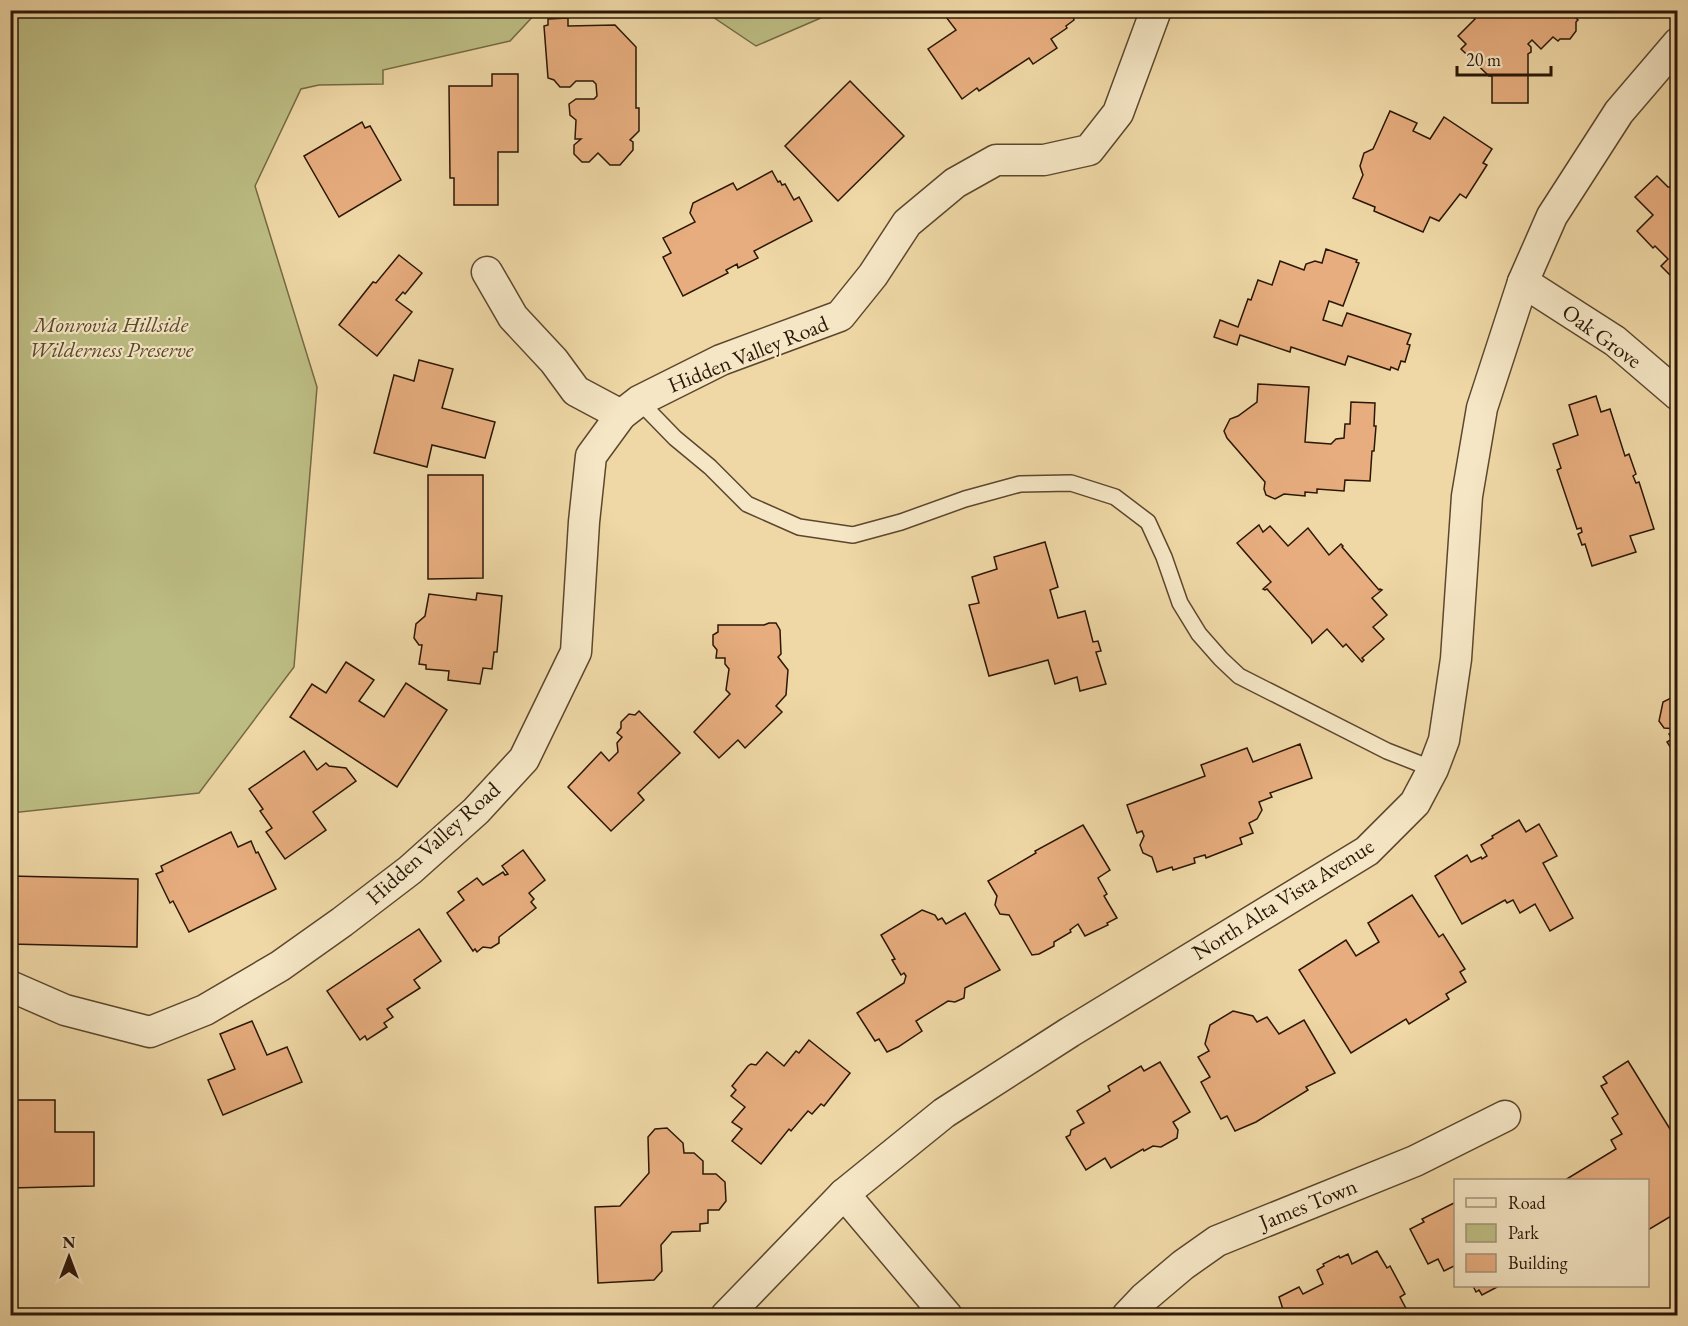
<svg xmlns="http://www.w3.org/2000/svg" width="1688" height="1326" viewBox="0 0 1688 1326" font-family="'EB Garamond',serif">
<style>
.green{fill:#bdbe84;stroke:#746a45;stroke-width:1.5}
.building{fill:#e7ad7e;stroke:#2b1706;stroke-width:1.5}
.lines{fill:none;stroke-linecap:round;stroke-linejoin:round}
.lane-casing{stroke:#5c472e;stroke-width:18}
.street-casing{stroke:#5c472e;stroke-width:33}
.lane{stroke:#f5e6c5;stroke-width:15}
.street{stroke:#f5e6c5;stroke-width:30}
.labels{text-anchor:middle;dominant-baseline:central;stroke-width:4.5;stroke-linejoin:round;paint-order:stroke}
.park-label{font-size:22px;font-style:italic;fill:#57492c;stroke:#f5e6c5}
.street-label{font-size:22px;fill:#2b1706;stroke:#f5e6c5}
</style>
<rect width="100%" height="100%" fill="#efd8a6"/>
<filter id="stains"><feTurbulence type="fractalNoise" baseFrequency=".00333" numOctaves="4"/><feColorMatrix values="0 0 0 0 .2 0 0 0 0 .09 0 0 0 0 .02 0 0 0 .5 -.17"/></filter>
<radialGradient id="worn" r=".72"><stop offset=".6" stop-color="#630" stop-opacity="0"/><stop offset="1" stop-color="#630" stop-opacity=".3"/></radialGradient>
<!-- green -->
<g class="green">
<path d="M10,11H538L510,41L383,70V84L319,85L301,89L255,186L317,387L294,667L199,793L11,813Z"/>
<path d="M704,11H837L756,46Z"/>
</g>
<!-- building -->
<g class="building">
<path d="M956,10H1081L1073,16L1074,20L1066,26L1067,28L1051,39L1057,48L1033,64L1029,58L979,91L977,88L962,99L928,49L956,30L946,17Z"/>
<path d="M1466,10H1568L1578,20L1576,22V31L1570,39H1560L1558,41L1553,37L1541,49L1532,40L1528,44L1531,47V52L1528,54V103H1492V76H1489L1461,49L1466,44L1458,36L1475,19Z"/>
<path d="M568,18V26L615,25L636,47V108H639V131L630,140L633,142V150L620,165H610L598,153L589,162H582L574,154V145L581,139H575L576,120L570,115L569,104L576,99H594L597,96L596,84L593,81H576L570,87H560L554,80L548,78L544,26L548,25V19Z"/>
<path d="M492,74H518V152H498V205H454V178H450L449,86H492Z"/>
<path d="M850,81L904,136L838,201L785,146Z"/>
<path d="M1390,111L1417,123L1413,131L1430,139L1444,117L1492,149L1483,163L1487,165L1466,198L1460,194L1439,221L1430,217L1423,232L1374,211L1375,207L1353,198L1363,175L1360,166L1364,153L1373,149Z"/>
<path d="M362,122L365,128L370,126L401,180L339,217L304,156Z"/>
<path d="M772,171L778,182L780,181L782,185L785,184L794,200L799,197L812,221L754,251L758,258L738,268L737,264L726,270L728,273L683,296L663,257L671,253L663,238L695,222L690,213L693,203L733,183L737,190Z"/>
<path d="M1657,176L1668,187H1678V283L1661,266L1668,259L1655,246L1653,248L1637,231L1653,215L1635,197Z"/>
<path d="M1326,249L1357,260L1356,262L1359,263L1343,306L1329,301L1323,320L1342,326L1347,313L1411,334L1407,344L1410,345L1405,362L1401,361L1398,370L1391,367L1390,370L1348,356L1345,365L1291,347L1290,352L1240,335L1237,345L1214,337L1220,320L1238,327L1248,299L1251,300L1258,280L1272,285L1280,261L1304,270L1306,264L1315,261L1322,263Z"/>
<path d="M399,255L422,273L405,294L403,292L396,300L412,312L377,356L339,325L373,282L376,283Z"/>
<path d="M419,360L453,369L442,408L495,422L485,458L432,445L427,467L374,453L394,375L414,381Z"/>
<path d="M1258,384L1309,387L1305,442L1331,444L1336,439L1344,438L1345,424H1350L1351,402L1375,403L1374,426H1376L1374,451H1372L1370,481L1345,480L1344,491L1317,489V493L1305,492V496L1284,494L1275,499L1266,495L1264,489L1265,482L1227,438L1224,431L1230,419L1238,416L1257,402Z"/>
<path d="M1596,396L1601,412L1610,409L1625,456L1629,454L1636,474L1633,476L1636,483L1639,482L1654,529L1630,536L1636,552L1592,566L1585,544L1582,545L1578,534L1582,532L1581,528L1577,529L1557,470L1561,468L1553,444L1578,435L1569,405Z"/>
<path d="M428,475H483V578L428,579Z"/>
<path d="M1259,525L1263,532L1270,526L1288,546L1308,528L1329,555L1341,544L1343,546L1342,547L1379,590L1380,589L1382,590L1372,598L1387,615L1373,627L1384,639L1362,658L1364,660L1362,662L1346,644L1343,647L1327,629L1312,643L1311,639L1267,589L1265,590L1263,589L1271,582L1237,543Z"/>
<path d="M1045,542L1058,587L1050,590L1058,618L1085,611L1093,642L1098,641L1101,651L1096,652L1106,684L1080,691L1077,677L1055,684L1048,660L989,676L969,605L979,603L972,577L997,569L994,557Z"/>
<path d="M477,593L502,596L497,652H494L492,669L483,668L480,684L448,680L449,671L426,669V665L419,664L422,645H419L414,638L416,624L425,616L429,594L476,600Z"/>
<path d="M769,623H776L780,630L781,654L778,657L788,670L786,695L776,706L782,712L745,748L738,740L719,758L694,732L730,694L726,690L729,669L725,664V658H716L717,650L713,645V635L718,632V625H764Z"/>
<path d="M346,662L374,680L359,701L384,717L406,683L447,710L397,787L290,717L312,684L326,693Z"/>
<path d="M1671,698L1678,700V759L1667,742L1672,739L1669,734L1677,729L1664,728L1659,721L1663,702Z"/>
<path d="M639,711L680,753L638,793L644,800L611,831L568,787L601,752L609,761L618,752L617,743L622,737L617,733L621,728V722L629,714L635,715Z"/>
<path d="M1300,744L1312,778L1270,793L1272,797L1259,802L1262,810L1257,819L1249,823L1253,833L1240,838L1242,844L1206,858L1205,855L1194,858L1195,863L1173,870L1172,867L1157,872L1152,857L1143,853L1140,845L1144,836L1142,831L1137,833L1127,805L1205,776L1201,765L1247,748L1253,762Z"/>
<path d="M304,751L317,770L326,763L329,766L346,768L356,781L313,812L326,830L285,859L266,832L272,828L260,811L263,809L249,789Z"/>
<path d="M1519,820L1526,832L1539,824L1557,856L1543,863L1573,918L1550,931L1535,904L1520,913L1513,900L1507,903L1505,900L1462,924L1435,876L1467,855L1471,862L1481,857L1482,859L1487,856L1481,845L1493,838L1492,836Z"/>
<path d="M1083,825L1110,870L1098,878L1107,894L1104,896L1117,918L1107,923L1108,925L1085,936L1078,924L1070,930L1071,932L1054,942V946L1039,954L1032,955L1009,915L1000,914L995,905L997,896L988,881L1036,853L1035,851Z"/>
<path d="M231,832L238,847L251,841L256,853L258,852L276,889L189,932L173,901L170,903L156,874L163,871L161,866Z"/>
<path d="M523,850L545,880L529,893L534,899L531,902L536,908L499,937V943L491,948L483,947L477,952L475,949L473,951L447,913L464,900L458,892L477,878L483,885L503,872L505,875L508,874L502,866Z"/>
<path d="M10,876L138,879L137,947L10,944Z"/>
<path d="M1412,895L1439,937L1443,934L1465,969L1460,972L1466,982L1446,994L1449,999L1409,1024L1406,1019L1351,1053L1299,970L1346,940L1356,956L1379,942L1368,923Z"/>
<path d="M922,910L935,915L938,920L942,918L946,924L965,913L1000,970L965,988L964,998L955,1002L948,1001L916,1021L922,1031L898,1047L887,1052L879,1039L875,1041L857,1013L904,983L906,976L904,973L901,975L892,960L895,959L881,935Z"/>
<path d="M419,929L441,961L414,980L420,988L387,1009L393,1017L384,1023L387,1027L367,1040L365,1036L360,1040L327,991Z"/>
<path d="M1233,1011L1253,1016L1257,1022L1267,1017L1279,1034L1304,1020L1335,1073L1306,1087L1308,1090L1256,1122L1235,1131L1227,1116L1221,1119L1201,1082L1210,1077L1198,1057L1209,1051L1205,1044L1210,1025Z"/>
<path d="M252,1021L267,1055L287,1047L302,1082L223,1115L208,1080L235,1069L220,1034Z"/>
<path d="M809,1040L850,1073L824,1106L821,1104L812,1114L808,1111L791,1131L789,1129L761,1164L732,1141L742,1129L732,1122L745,1107L731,1096L736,1090L732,1086L748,1066L751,1064L756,1065L767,1052L784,1066L796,1051L799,1053Z"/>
<path d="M1628,1061L1678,1142V1212L1648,1230V1180H1565L1616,1149L1611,1140L1622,1134L1612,1118L1618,1114L1601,1086L1607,1083L1603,1077Z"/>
<path d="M1160,1062L1190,1112L1173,1122L1178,1130L1177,1138L1161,1147L1153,1146L1144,1151L1143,1149L1111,1168L1105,1158L1086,1170L1066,1137L1070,1135L1071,1130L1084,1123L1077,1111L1110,1091L1108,1086L1141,1066L1144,1071Z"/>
<path d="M10,1100H55V1132H94V1186L10,1188Z"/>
<path d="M667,1128L683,1143L684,1153H694L703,1161V1174H716L725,1182L726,1201L719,1210H708V1223L700,1224V1231L672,1232L661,1245L662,1271L654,1280L598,1283L595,1207L620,1206L649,1173L648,1137L655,1129Z"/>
<path d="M1456,1202V1270L1454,1266L1444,1271L1438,1259L1428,1264L1410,1229L1424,1222L1422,1219Z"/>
<path d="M1377,1251L1387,1268L1390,1266L1405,1294L1400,1297L1410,1316H1285L1279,1297L1299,1287L1303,1294L1323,1284L1317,1270L1324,1266L1323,1264L1339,1256L1340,1258L1348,1254L1352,1264Z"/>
<path d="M1473,1286H1499L1482,1295L1479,1290L1476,1292Z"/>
</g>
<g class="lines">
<defs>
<path id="lane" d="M639,401L675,438L710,467L747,504L799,527L853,535L901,522L965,499L1020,484L1071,483L1115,497L1148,522L1164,557L1180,603L1199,634L1221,659L1239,676L1387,751L1433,769"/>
<g id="street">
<path d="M487,272L513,317L554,361L576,391L621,415"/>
<path d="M1523,282L1615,341L1678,395"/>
<path d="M10,986L65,1010L150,1032L205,1010L280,966L342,922L410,870L476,811L524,759L576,652L584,522L591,456L621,415L639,401L721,360L840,316L873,275L907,223L955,183L996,160H1044L1089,150L1118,113L1156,10"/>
<path d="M844,1194L947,1316"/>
<path d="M726,1316L844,1194L944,1113L1070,1032L1367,851L1415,803L1433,769L1444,740L1456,659L1467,496L1482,408L1523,282L1552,216L1619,112L1678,43"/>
<path d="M1127,1316L1144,1298L1183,1265L1217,1241L1415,1161L1505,1116"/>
</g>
</defs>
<!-- lane casing -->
<use href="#lane" class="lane-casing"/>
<!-- street casing -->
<use href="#street" class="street-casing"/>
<!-- lane -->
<use href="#lane" class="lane"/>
<!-- street -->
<use href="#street" class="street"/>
</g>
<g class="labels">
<!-- park labels -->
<g class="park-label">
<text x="111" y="324">Monrovia Hillside<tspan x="111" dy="25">Wilderness Preserve</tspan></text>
</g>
<!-- street labels -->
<g class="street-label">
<text transform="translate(1602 336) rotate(36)">Oak Grove</text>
<text transform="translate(748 354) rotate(-22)">Hidden Valley Road</text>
<text transform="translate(433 843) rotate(-42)">Hidden Valley Road</text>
<text transform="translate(1283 899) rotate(-32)">North Alta Vista Avenue</text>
<text transform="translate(1308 1204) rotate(-22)">James Town</text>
</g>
</g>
<!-- margin -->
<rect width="1688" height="1326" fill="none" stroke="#efd8a6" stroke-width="36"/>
<rect x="12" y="12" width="1664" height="1302" fill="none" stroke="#2b1706" stroke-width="3"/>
<rect x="18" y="18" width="1652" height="1290" fill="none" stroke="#2b1706" stroke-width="1.5"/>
<!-- legend -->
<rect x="1454" y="1179" width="195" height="108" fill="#f5e6c5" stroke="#a49379" stroke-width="1.5"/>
<rect x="1466" y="1198" width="30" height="9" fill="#f5e6c5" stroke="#a49379" stroke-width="1.5"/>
<text x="1508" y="1209" font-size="18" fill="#2b1706">Road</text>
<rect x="1466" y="1224" width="30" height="18" fill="#bdbe84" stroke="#a49379" stroke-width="1.5"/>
<text x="1508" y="1239" font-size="18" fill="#2b1706">Park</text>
<rect x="1466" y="1254" width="30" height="18" fill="#e7ad7e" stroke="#a49379" stroke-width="1.5"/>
<text x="1508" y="1269" font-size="18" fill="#2b1706">Building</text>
<!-- north arrow -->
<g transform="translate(69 1257)" stroke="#f5e6c5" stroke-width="4.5" paint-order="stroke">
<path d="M0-4.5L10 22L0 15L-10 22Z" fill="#2b1706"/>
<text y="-9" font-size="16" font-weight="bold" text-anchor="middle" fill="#2b1706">N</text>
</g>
<!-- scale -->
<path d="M1457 66v9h94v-9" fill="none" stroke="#2b1706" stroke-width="3"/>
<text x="1466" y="66" font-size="18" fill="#2b1706" stroke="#f5e6c5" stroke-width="4.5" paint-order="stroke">20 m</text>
<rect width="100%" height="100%" filter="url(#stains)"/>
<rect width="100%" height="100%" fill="url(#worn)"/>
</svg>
